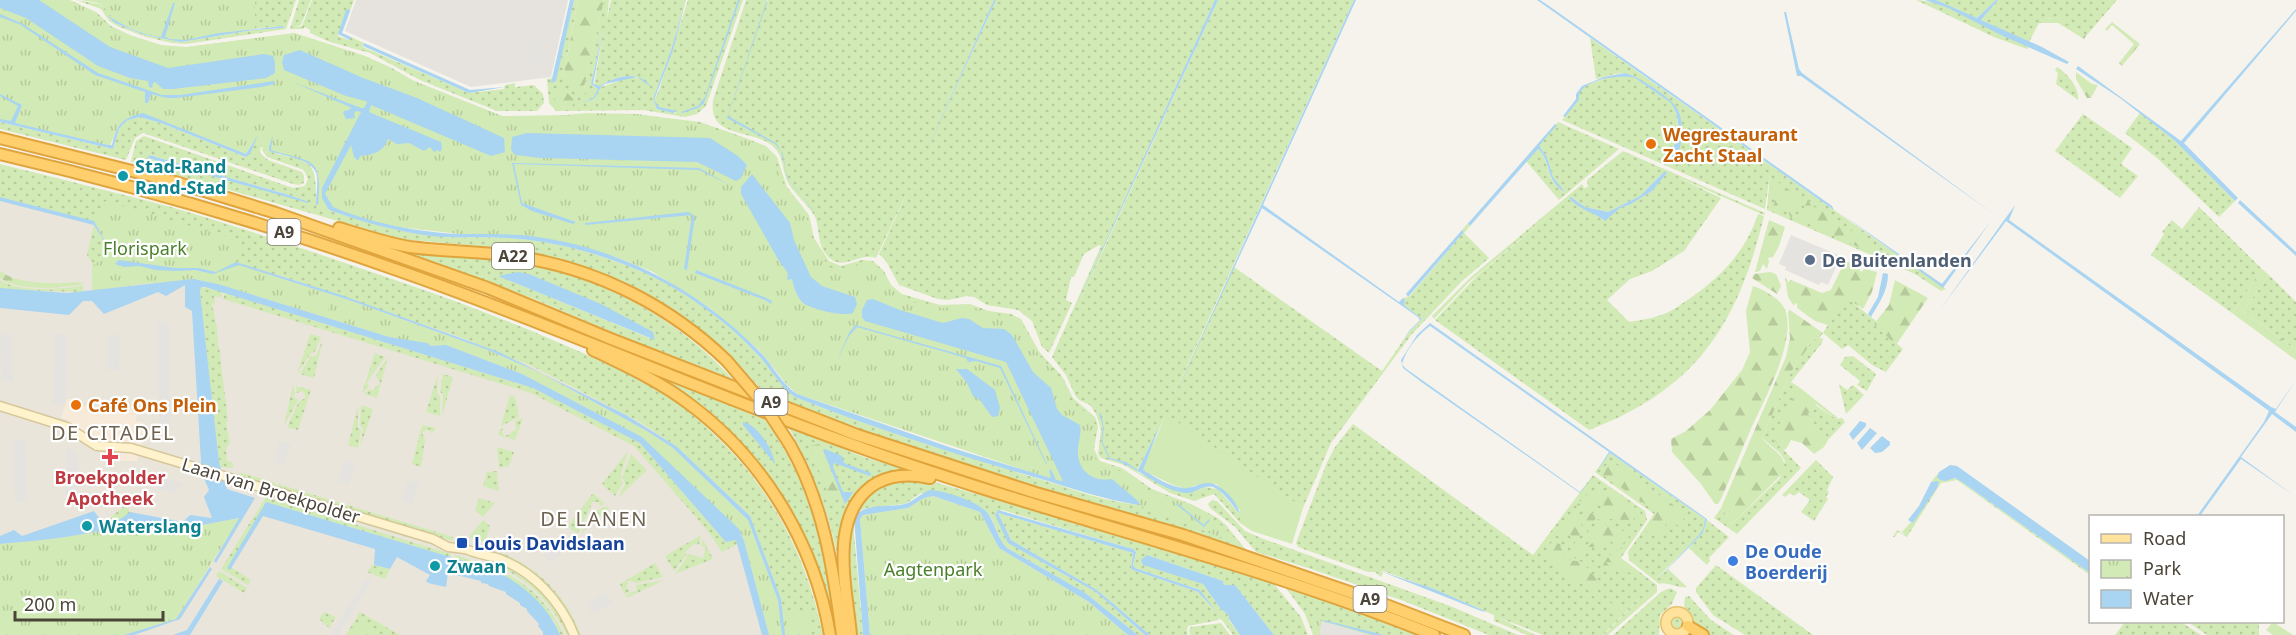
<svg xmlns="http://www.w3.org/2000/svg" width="2296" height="635" viewBox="0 0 2296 635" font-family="'Noto Sans',sans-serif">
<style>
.residential{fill:#eae5da}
.commercial{fill:#f7ead8}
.industrial{fill:#e6e2dd}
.grass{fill:url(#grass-dots);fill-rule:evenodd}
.forest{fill:url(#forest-firs)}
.park{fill:url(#park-tufts)}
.pitch{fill:#d2eab5}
.parking{fill:#e5e3e0}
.water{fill:#a9d4f2}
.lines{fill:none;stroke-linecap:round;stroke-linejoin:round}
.stream{stroke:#a9d4f2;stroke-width:1.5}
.secondary-casing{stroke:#d6c79b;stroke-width:11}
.primary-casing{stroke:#e6c16a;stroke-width:12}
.motorway-casing{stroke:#e0a43c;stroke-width:14}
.secondary{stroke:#fff3cd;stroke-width:8}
.primary{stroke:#ffe39c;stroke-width:9}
.motorway{stroke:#ffcf6e;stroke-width:10}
.motorway-bridge-casing{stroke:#e0a43c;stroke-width:14;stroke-linecap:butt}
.motorway-bridge{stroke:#ffcf6e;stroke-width:10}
.food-dot{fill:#e8710a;stroke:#fff;stroke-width:2}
.culture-dot{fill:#0f9aa8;stroke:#fff;stroke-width:2}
.service-dot{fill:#5c6f8a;stroke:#fff;stroke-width:2}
.health-dot{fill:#e0444e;stroke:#fff;stroke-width:2}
.transit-dot{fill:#1a4fb4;stroke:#fff;stroke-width:2}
.shop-dot{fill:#3f7fe0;stroke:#fff;stroke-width:2}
.labels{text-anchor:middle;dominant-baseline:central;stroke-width:4.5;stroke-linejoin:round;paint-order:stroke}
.shield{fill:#fff;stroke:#817c74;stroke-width:1.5}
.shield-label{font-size:16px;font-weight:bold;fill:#4b4439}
.food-label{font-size:18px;font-weight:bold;fill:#c56008;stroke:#fff;text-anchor:start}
.culture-label{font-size:18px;font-weight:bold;fill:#0d838f;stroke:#fff;text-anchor:start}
.park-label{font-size:18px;fill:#4a7f2a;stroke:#fff}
.service-label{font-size:18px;font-weight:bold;fill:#4e5e75;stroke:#fff;text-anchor:start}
.health-label{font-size:18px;font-weight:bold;fill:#be3a42;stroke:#fff}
.street-label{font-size:18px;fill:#4b4439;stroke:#fff}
.transit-label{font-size:18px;font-weight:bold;fill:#164399;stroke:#fff;text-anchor:start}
.shop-label{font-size:18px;font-weight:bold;fill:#366cbe;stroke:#fff;text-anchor:start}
.neighbourhood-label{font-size:20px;letter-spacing:1.5px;fill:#6e6250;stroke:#fff}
</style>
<defs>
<pattern id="grass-dots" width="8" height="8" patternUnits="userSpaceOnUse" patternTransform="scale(1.5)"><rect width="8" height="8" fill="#d2eab5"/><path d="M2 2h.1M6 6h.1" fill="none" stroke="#b6ca9c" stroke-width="1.8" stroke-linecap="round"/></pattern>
<pattern id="forest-firs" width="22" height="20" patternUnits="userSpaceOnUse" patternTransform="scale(1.5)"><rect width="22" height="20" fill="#d2eab5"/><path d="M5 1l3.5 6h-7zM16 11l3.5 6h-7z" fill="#b6ca9c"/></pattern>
<pattern id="park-tufts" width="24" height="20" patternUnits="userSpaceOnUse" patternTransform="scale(1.5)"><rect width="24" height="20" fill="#d2eab5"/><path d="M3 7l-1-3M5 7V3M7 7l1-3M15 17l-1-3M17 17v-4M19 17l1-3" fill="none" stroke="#b6ca9c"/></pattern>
</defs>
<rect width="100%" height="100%" fill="#f6f3ec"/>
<!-- residential -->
<path class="residential" d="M0,188L486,327L735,479L805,635H0Z"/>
<!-- commercial -->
<path class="commercial" d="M67,399H81V406L137,408L136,421L145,423L144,436L137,461H100L101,443L67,424L68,420L61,418Z"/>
<!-- industrial -->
<path class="industrial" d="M356,0H568L551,77L471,87L345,31Z"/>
<!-- grass -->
<g class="grass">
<path d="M39,0H70L96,12L111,26L130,35L167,47H187L273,36L260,153L268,160L302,172L304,176V183L299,185L293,184L143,133L135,138L126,160L0,129V122L113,149L119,129L123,124L128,120L140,117L161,123L246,157L257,138L197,65Z"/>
<path d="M76,0L100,4L104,8L100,3L82,0H296L286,29L186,44L172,43L146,37L119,27L109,21L101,9ZM108,15C119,27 163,39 179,41L251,29L283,26V28L253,30L181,42L145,35L115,23Z"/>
<path d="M299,0H311L301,25L295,27L302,26L312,0H354L350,11L347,10L338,36L349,40L351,37L364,43L363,47L469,93L504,89L505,85L515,83V87L534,85L543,94L544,103L537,111H497L420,80L370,53L330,42L310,33V30L305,27L303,29H290Z"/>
<path d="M574,0H578L563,77L589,92L584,87L604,0H609L607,19L611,0H686L671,50L653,99L657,109L676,113V111L658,107L654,100L659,90L688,0H743L706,106L697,114L685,117L643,110L556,111L549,103L547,79L552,78L555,82ZM604,27L594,85L600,86C617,76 636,70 650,87L641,79L631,77L601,87L594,99L584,101L593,98L598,89L591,84Z"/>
<path d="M746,0H767L765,6L768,0H994L932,139L996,0H1215L1073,316L1218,0H1354L1170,404L1234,267L1382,371L1409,332L1422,319L1404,305L1405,300L1403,298L1409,297L1464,232L1462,230L1468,223L1470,226L1464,233L1489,258L1461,282L1412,334L1331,443L1303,508L1166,415L1137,471L1139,473L1190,493L1205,487L1218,489L1240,514V523L1214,494L1194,501L1170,493L1124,465L1101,458L1098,454L1101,429L1096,414L1090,405L1079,400L1075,395L1066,375L1052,357L1101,246L1099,245L1084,254L1074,277H1071L1066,300L1072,303L1049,353L1042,347L1032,321L1018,310L987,305L974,297L967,296L948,300L938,299L899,285L886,261L879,254L912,182L876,258C861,252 846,269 832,260C817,250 820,233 816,219C813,210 796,195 790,186C783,176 784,162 778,152C762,126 707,143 713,100Z"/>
<path d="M1916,0C1945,0 2000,35 2029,47L2027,49L1994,37Z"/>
<path d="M1935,0H1996L1977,18Z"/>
<path d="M1998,0H2117L2086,36L2058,18L2041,19L2029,42L1981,20Z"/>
<path d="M294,33L365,56L390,67L414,81L502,116L634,114L700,122L740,136L766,146L777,157L787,187L809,215L814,238L829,261L841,266L862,260L873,261L884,271L891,285L902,294L940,305L970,304L989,311L1011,314L1021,319L1040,353L1062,376L1073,398L1095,417L1098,426L1094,449L1100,461L1122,468L1152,489L1191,504L1218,518L1226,525L1246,550L1004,479L911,449L766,395L733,358L691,322L635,287L587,267L520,250L401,239L131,162L136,141L144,136L293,188L305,186L308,179L304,170L267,157L262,150L285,95L278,36ZM300,50L363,78L417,98L502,137L504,145L511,144L513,135L527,133L710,138L745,162L747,165L743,174L747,178L753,175L772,202L790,223L794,240L811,277L822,286L855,297L856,307L862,310L867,300L873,299L900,310L943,323L962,318L969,320L983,328L1004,329L1012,335L1033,372L1051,388L1057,409L1062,415L1080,425C1082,435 1077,444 1078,454C1079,474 1095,482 1112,479L1138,501L1140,505C1103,502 1065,486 1029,476C951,452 871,428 795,397C780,387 771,369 759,356C728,322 686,291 645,273C601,254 556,241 508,238C484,236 459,239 435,236C398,232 364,222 329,210C310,187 337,172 341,150C344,138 339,115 337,103L320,96L313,100H295C294,108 289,113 289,120L280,118L294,82L361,108H364L367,103L366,101L346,96L284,70L282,62L284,55ZM273,135L271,150L314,164L319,176L318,205H316C317,155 311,165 269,151V147ZM149,155L289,195L309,202L148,158Z"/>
<path d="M1590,38L1946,289L1941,291L1915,274L1767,210L1770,174L1765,209L1562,120L1579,100V92L1586,85L1610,77L1629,76L1635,78L1671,103C1683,122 1678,143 1670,163C1678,158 1678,152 1680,143C1687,110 1670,100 1645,84C1638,80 1633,74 1624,73C1616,73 1605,77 1596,79Z"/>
<path d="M2057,67C2067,73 2080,88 2078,100L2056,84L2058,73L2055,70Z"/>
<path d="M2140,113L2174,140L2235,201L2219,217L2157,158L2125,133Z"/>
<path d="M2083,114L2132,148L2121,164L2138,176L2120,198L2055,151Z"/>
<path d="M1558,122L1619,149L1559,200L1526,161L1538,149C1552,162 1543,179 1565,192L1553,177L1547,157L1539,146Z"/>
<path d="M1623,151L1765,213L1764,215L1675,176L1721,198L1684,251L1652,271L1630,279L1607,300L1629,322C1639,320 1651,319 1661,315C1671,312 1680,305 1689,299C1721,277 1746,251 1758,214L1764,216C1738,324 1697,389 1589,430L1435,320L1476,277L1568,200L1469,282L1434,319L1432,316L1471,277L1582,184L1584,188L1588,187L1587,180ZM1663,173H1667L1652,191L1631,204L1620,208L1604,221C1593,210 1579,210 1570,198L1571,197L1585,207L1608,212L1640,196Z"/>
<path d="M0,164C57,178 114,192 171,207C256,232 340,261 424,290C478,309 531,330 583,353C617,369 651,383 681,406C758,465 803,540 823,635H785L781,599L750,516L676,446L640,422L536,368L457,336L279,275L140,284L92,291V263L87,255L94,225L108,249L95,222L0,197Z"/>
<path d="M2199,207L2262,269L2232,313L2151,255L2164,234L2162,232L2172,220L2182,229Z"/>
<path d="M382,244C405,248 429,253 453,256C474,258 496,258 517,262C601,277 679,318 736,383L721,378L534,299ZM529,274L560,288L654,340L499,276Z"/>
<path d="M2269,275L2296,302V350L2243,311Z"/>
<path d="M0,280C18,293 61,289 83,286V292L5,290L0,288Z"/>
<path d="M201,287L223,292L221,298L214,296L215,303L212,304L217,328L218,346H219L228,421L226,422L230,443L226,448L227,461L232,462L234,468L220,467L219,462L200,292Z"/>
<path d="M225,293L533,388L640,443L724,540L726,542L736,539L738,544L722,552L707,530L634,446L531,393L223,299Z"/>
<path d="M1847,294L1850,295L1851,301L1876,321L1874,324L1903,349L1886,372L1872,365L1848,345L1842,349L1823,333Z"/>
<path d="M310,334L321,337L314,353H311L297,374Z"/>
<path d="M1823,338L1822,343L1791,382L1799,387L1775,441L1801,468L1737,534L1714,518L1721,508L1733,523L1780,478L1785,461L1780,453L1762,438L1791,372L1813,339Z"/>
<path d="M323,339L314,378L300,374L311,356H316Z"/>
<path d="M375,353L385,357L367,382L369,387L362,393Z"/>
<path d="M1853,356L1876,374L1867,391L1857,385L1860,381L1840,365L1845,357Z"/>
<path d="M388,357L377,398L364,394L370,389L372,391L380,383L376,375Z"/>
<path d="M438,374L437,393L440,396V416L426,412Z"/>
<path d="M443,374L453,377L442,416L443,394L440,392Z"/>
<path d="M657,376L766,420L788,456L803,487L817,526L829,575L838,635H836C818,552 780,476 716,419C697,403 675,391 657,376Z"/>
<path d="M1839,384L1847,390L1853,385L1864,395L1846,414Z"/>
<path d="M293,385L295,394L293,396L298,400L284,426Z"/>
<path d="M296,386L311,390L298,430L287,427L299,401L306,398L303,391L297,393Z"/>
<path d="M510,395L515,397L519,417L501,426Z"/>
<path d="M1814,404L1836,419L1842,418L1845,422L1828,440L1825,434L1815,429L1814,423L1808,414Z"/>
<path d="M361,405L373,409L360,448L363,428L360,426Z"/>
<path d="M358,406V428L361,430L358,448L348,445Z"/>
<path d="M523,418L515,440L498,435L500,430L506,427L502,431L504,436L511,434V432L516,430L515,421Z"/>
<path d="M1353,424L1533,555L1593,475L1645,511L1647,520L1621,558L1657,585V592L1608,635H1604L1653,584L1603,635H1543L1497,617L1536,635H1527L1494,621V615C1458,599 1421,584 1383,571H1381L1383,573L1381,577L1375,572H1368L1298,547L1296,543L1327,462L1335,447Z"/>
<path d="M422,425L436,428L432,433L428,429L422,433L425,440L421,467L412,464Z"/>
<path d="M789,428L864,457L910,471L861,492L840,569C831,518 814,473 789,428Z"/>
<path d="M497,447L514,452L509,466L499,468Z"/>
<path d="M628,451L620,478L623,483L615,496L602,484Z"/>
<path d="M1610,453L1705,519L1703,529L1699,536L1656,579L1668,569L1687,587C1678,589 1667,581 1659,584L1629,560L1628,552L1654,514L1595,472Z"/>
<path d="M631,454L647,470L618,498L625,484L622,477Z"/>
<path d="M1816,460L1833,477L1827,490L1829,492L1826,497L1828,499L1814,521L1801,512L1810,500L1799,492L1794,496L1790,493L1785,497L1782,495Z"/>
<path d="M497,471L499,491L483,486L487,472Z"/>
<path d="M1939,472L1937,475L1945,481C1952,478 1955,477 1962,482L2090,573V575L1957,480L1941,483L1907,537L1898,532L1895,537H1893L1897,530L1906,536L1902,532L1911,522L1913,523L1935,481L1931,482Z"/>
<path d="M242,473L276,483L275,487L242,478L239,474Z"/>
<path d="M895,480H927L990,498L991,496L1070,521L1071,523L1147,544L1274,584L1301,617L1308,635H1274L1235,585H1224L1223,581L1147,555L1203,584L1220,608L1229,616V620L1240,635H1233L1222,620L1218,618L1219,620L1188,626L1187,630L1188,635H1150L1097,590L1011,540L998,513L1133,553L1131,567L1133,570L1198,592L1216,613L1200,590L1135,568L1133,566L1136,552L1133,549L1002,510L996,512L1009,543L1096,592L1145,635H1138L1084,592L1007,548C999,540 997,528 991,518C979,497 943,498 921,493L905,504L867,508L859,511L853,522L863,635H854C850,592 833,518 874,489C880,485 889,483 895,480Z"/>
<path d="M278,484L453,537L452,541L277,488Z"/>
<path d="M593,493L605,504L600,506L599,502H592L590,509L577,534L568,526Z"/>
<path d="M275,495L429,540L449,550L276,497Z"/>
<path d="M266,497L451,554V555L450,557L266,502L230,570L231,567L251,580L248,585L221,569Z"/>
<path d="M479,498L495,503L483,517L475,510Z"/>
<path d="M1212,500L1217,501L1245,531L1261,538L1450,606L1518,635H1489L1401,600L1311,569L1256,552L1235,527L1210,508L1208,504Z"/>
<path d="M608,506L609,508L581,534L592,510L595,511Z"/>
<path d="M123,507L128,508L130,513L118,522L111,521V517Z"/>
<path d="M483,520L490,526L485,542L469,537Z"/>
<path d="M1707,520L1729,537L1709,558L1710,561L1707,565L1689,548L1703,533Z"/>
<path d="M701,535L699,545L694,544L685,552L687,554L674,571L665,556Z"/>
<path d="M703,539L713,559L675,574L689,554L703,558L706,548L701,546Z"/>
<path d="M500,552C539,568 566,596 581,635H577L564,609L499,556Z"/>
<path d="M455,555C506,570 540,584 564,635H560L554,621L494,570L454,558Z"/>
<path d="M655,563L663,577L636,583L629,580L626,588L630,590L625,595L620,584Z"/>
<path d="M501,564L511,570L513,568C543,587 554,605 571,635H567C552,604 531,581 500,567Z"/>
<path d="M372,565L390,569L385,579L367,572Z"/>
<path d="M1716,565L1813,635H1745L1713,615L1696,592V588Z"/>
<path d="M219,571L247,588L244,593L216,576Z"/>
<path d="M664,580L627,598L626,596L631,592L637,591L636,585Z"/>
<path d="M1286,588L1328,601L1417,635H1313L1305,614Z"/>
<path d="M1670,588L1677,592L1672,604L1660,615L1659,635H1613L1661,592Z"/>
<path d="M1689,596L1711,620L1734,635H1706L1692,623L1684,608L1685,597Z"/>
<path d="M324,612L336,617L329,628L319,619Z"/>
<path d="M360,612L400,635H346Z"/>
<circle cx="1677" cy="623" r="7"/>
<path d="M2125,622H2181L2201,635H2115Z"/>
<path d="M2188,622H2259V635H2207Z"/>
<path d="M1221,623L1230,635H1190L1189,630L1191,627Z"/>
</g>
<!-- forest -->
<g class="forest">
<path d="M578,0H604L584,87L590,92L578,96L563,78Z"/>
<path d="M2058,18L2086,36L2084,39L2058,23H2039L2041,19Z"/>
<path d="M2112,22L2140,44L2122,66L2119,63L2134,44L2112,25L2107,31L2105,29Z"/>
<path d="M2076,72L2092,84L2098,85L2091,98H2087L2076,79Z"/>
<path d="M559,84L575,101L570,110L557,109L559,105L553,97Z"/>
<path d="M1775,180L1802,199L1799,208L1791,218L1787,209L1781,212L1773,208L1776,196L1771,192Z"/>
<path d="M1808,200L1813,207C1821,207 1826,211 1830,219L1868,240L1873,254L1798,219Z"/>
<path d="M1769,220L1785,227L1779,246L1773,257L1768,258L1769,261L1767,269L1763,264L1760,271L1755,272Z"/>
<path d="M1845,261L1856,264L1861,272L1865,269L1877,272L1872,292L1863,309L1851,301L1850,295L1847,294L1848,300L1828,325L1815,321L1797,308V304L1795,303L1794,306L1788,297L1785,277L1788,282L1791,280L1822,293L1831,290Z"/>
<path d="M2262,269L2269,275L2243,311L2296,350V360L2232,313Z"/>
<path d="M0,271C16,283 42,283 61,283C70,283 77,280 84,284C62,288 19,292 0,278Z"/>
<path d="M1770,272L1776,274L1781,286L1777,294L1752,278L1754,274Z"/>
<path d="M1895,280L1928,298L1896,345L1874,324L1889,305Z"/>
<path d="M1753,286C1761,288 1778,298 1783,306C1801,334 1762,404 1750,431C1740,454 1731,476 1721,499L1718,504H1715L1701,484L1672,452L1671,439L1686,431L1710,410L1742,370L1750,352L1746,311Z"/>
<path d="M1790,310L1823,333L1818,339L1813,340L1791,372L1762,438C1771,450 1788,455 1784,472L1733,523L1721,508L1786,357L1790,338L1788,312Z"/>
<path d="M1799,387L1838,418L1836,419L1816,404L1808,414L1814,423L1815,429L1825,434L1828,440L1824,447L1814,454L1802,443L1791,440L1786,449L1782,450L1775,441V432Z"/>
<path d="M819,444L823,450L842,499L831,501L809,446Z"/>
<path d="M1610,460L1686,514L1680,526L1667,522L1661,536L1645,531L1657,512L1600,473Z"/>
<path d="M1612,491L1640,511L1642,520L1633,533L1628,528L1634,525L1635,515L1629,520L1610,519L1602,521L1596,518L1594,521L1579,520L1583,528L1588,526L1587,532L1584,533L1582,530L1578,539L1587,542L1579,545L1587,549L1576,559L1569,553L1577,539L1566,532L1561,533L1560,537L1556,535L1568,517L1571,516V512H1575L1576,517L1600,511L1605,502L1599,499L1586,511L1584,507L1580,511L1576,506L1589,492Z"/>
<path d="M1601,522L1610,526L1612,530L1627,531L1629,537L1624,544L1619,543L1616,539H1608L1612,545L1623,548L1617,550L1612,547H1588L1595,540L1587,537L1596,533L1590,529V527L1593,528Z"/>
<path d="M1553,541L1564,546H1560L1565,556L1558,563L1545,557L1542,551L1556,548L1549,545Z"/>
<path d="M1611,549L1620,563L1606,562L1609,566L1627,565L1636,573C1617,572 1601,570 1588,555L1610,558Z"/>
<path d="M1568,560L1593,563L1586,568L1601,583L1597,594L1619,608L1617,611L1590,594L1585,583H1578L1555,569Z"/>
</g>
<!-- park -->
<g class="park">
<path d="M0,0H69L94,12L110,27L133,37L161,45L187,47L294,33L365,56L414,81L502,116H554L588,113L638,114L710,126L723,134L725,131L769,150L774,158L780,179L806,215L812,241L829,267L835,269L845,268L865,262L872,263L879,268L895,293L913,302L943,308L963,306L975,308L990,314L1016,318L1021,322L1039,355L1062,380L1070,401L1092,417L1095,425L1091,450L1097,462L1125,473L1151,492L1198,508L1222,526L1243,546L1137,505L1094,495L1060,482L797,394L787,385L760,351L710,308L653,272L616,257L523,236L460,234L372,224L317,205L318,172L308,163L252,144L246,154L147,116C121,115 119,124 110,146L0,120Z"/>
<path d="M82,0H255V29L189,40H174L144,34L116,22L100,3Z"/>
<path d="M105,201L242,241L236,262L239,265L349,300L488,350L543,374L647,431L673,448L748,520L778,600L780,613L809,610L812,635H769L742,534L642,437L522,374L446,345L431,346L389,337L218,284L193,279L140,284L92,291V266L111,253L94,221Z"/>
<path d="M933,496L980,512L999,548L1089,602L1128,635H870L860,519L863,515L908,508L924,498Z"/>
<path d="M240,518L176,619L124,635H0V544C33,541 68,538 98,531L99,533L133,529H181Z"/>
<path d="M1308,616L1377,635H1316Z"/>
<path d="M359,622L383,635H350Z"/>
</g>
<!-- pitch -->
<g class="pitch">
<path d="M313,294L332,299L328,311L310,306Z"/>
<path d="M1166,414L1303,508L1292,544L1252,531L1240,523V510L1217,484L1196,485L1187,489L1173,485L1142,470Z"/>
<path d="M101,563H107L108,603H102Z"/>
<path d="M2273,622L2293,635H2273L2266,630Z"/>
</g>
<!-- parking -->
<g class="parking">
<path d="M533,34H542L543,68H534L530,65L529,43L533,39Z"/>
<path d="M1791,235L1841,256L1828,285L1821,282L1819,285L1785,270L1786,267L1779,264Z"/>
<path d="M158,320L169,324L170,427L159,428Z"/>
<path d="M120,333L119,370H107L108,338Z"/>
<path d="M54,334L67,335L66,398L63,406L53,403Z"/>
<path d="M0,335H12L13,382L1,379Z"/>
<path d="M14,440L26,441L27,502H15Z"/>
<path d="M279,441L291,444L285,465L274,462Z"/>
<path d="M66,447L78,454L77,494L66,498Z"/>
<path d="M343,460L355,463L349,485L338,481Z"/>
<path d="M145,472L183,484L174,493L142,484Z"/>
<path d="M408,480L419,483L413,504L402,501Z"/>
<path d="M558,538L569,547L552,563L543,556Z"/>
<path d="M366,578L371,581L369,585L338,635H330Z"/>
<path d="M606,592L613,604L592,614L587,604Z"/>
<path d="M1321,621L1370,635H1320Z"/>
</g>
<!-- water -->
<g class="water">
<path d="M0,0H39L110,47L168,68L264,54L273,56L275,62V73L266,78L173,89H163L155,82L153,83L152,88L149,87L148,81L130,78L98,66L26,18L0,8Z"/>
<path d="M570,0H574L556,81L551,83Z"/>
<path d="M686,0L673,50L654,100L659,107L677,111L673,113L657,109L653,99L671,50Z"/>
<path d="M738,0H740L704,103L698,108L682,113L681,112L698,106L705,97Z"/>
<path d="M767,0V3L728,116L776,143C785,155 783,167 789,179C796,192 809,202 815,213L787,177L783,154L775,144L727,118Z"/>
<path d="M994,0H996L923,159Z"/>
<path d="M1215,0H1218L1072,316Z"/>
<path d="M1354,0H1356L1263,205L1399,302L1403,298L1405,300L1404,305L1422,319L1409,332L1400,346L1409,331L1420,320L1418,317L1262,208L1171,404Z"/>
<path d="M1537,0H1540L1549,6L1832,206L1834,210Z"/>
<path d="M1925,0H1936L1977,18L1996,0H1998L1981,20L2042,47L2069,62L2067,64L2003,36L1948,8Z"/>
<path d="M173,3H175L165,37L170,39L185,40L219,33L283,26V28L253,30L181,42L145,35L115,23L107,15C122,25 141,35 161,37Z"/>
<path d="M349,9L350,11L342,33L351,37L350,40L338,34L346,10Z"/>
<path d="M2296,9V11L2184,143L2238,198L2235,201L2174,140L2120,98L2076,69L2078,66L2181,141Z"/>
<path d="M1784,12H1786L1799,69L1802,73L1995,215L1801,76H1797Z"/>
<path d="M0,14L23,24L98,73L162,95H180L274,81L275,84L262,87L176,98H167L151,94L148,103H145V92L95,75L21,25L0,17Z"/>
<path d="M604,27L593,84L600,86C616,76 639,69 651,87L637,77L605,84L601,87L594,99L582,102L593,98L598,89L591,84Z"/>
<path d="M364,43L470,90L505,87L469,93L363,46Z"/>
<path d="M300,50L363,78L417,98L504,138L505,152L491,156L371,105L369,112L371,113L441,142L442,149L440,152L438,150L434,152L430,147L424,151L409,143L397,144L388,139C383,153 371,155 360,156L358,161L354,157L351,145L325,194L333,207C369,223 422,233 461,234C481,234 501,234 521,235C553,238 587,246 618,258C671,278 718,310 758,350C772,363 780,383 797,394L949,447L1050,478L1051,477L1049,471L1051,469L1056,480L1063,481L1006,362L865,321L862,317V310L867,300L873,299L900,310L943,323L962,318L969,319L983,328L1004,329L1012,335L1033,372L1051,388L1057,409L1062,415L1080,425C1082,435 1077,444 1078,454C1079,473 1095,482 1112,479L1138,501L1140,505C1104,500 1069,487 1034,477C953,454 873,428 795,397C780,387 771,369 759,356C728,322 686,292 645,273C602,254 555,241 508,238C482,236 456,239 431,236C395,231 362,222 329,210L322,198V188L361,112L356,111L354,113L355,118L346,119L343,112L351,109L350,107L293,82L361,108H364L367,103L366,101L346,96L284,70L282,62L284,55Z"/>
<path d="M1625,73C1636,75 1670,97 1676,107C1686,122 1683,152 1671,165C1670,144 1688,130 1671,103L1635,78C1620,74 1576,80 1579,100L1565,117L1563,116L1576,99V94L1582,86L1604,77Z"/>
<path d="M0,94L22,105L15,123L108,145H112C117,124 122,118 143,113L246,154L258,135L250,154L246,157L161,123L140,117L128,120L123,124L119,129L113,149L0,122V119L11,121L18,106L0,96Z"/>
<path d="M1555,124L1557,125L1539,146L1547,157L1553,177L1565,192C1544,180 1552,161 1538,149L1470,226L1468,223L1471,220Z"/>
<path d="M527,133L710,138L738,156L747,165L741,178L736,181L697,162L541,158L515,155L511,150L512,137Z"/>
<path d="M273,135L271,150C312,163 323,155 318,205H316C316,196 318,185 317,176C314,158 283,156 269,151V147Z"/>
<path d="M149,155L289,195L309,202L308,203L148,158Z"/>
<path d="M512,163L699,168L730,185L699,170L514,164L522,203L576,222L573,224L532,211L521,205Z"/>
<path d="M1665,171L1667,173L1652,191L1631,204L1620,208L1605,221C1594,212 1579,210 1569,198L1571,197L1585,207L1608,212L1640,196Z"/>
<path d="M752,174L790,223L794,240L811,277L822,286L855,297L857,304L853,313C844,317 809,309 802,302C796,295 794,287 792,279L787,280L788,273L779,261L741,194V187Z"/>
<path d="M0,197L94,221L109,249L94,225L0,201Z"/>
<path d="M2240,200L2296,252V256L2238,203Z"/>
<path d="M2015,205L2009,220L2271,407L2276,409L2296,380L2275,412L2296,427V432L2272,414L2241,457L2296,497L2241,459L2200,516H2197L2264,422L2269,411L2006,221L1939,311Z"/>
<path d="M688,212L695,216L687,270L684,269L692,215L585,225V223Z"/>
<path d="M1840,213L1942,284L1991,221L1943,288Z"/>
<path d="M1462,230L1464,232L1408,297L1406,294Z"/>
<path d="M119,260L175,268H199L216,272L236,262L341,295L499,352L626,415L676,446L750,516L781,599L785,635H782L778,600L748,520L673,448L647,431L543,374L488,350L349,300L239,265L213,274L195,270L176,271L155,270L140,266L124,267L115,264Z"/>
<path d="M696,270L764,297L772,301L771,304L767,301L695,273Z"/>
<path d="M518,272L529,274L601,304L653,332L655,340L498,276Z"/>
<path d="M1883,273L1888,274C1888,291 1879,303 1871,317L1868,314L1878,297Z"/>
<path d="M193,279L218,284L389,337L427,343L431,346L446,345L522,374L642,437L739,529L744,541L769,635H762L736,540L726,542L724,540L640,443L533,388L205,287H201L200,292L219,462L227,489L255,498L216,563L214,561L239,518L181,529H133L99,533L98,531C68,538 33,541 0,544V536L14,530L22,536L94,511C105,528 117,523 130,512L183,522L190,515L212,518L204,497L209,490L203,476L201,462L192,311L185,307V285L166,296L158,292L104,314L92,301H83L69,315L0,308V288L67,293Z"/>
<path d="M1430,323L1707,519L1703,533L1657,580L1699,535L1703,529L1705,519L1610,453L1596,472L1609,452L1430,326C1418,335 1406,349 1402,364L1405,368L1580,492L1594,476L1580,493L1420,381L1403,368L1401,360L1417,335Z"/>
<path d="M855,325L1001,366L1047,464H1046L1000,368L976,361L968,362L966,358L857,327L849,336L837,361L849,333Z"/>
<path d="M956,369H967L995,390L1000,408L998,416L992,417L980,400L973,396L967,383Z"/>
<path d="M1099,413L1101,414L1104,428L1102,441L1110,458L1126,462L1138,470L1160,425L1143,470C1155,477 1171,488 1186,488C1193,488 1200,483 1208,483C1221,483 1238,502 1240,514C1233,506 1226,495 1217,489C1206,481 1196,494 1186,493C1157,490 1137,464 1109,459L1101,441L1103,427Z"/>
<path d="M1860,421L1866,423V426L1853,440L1849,434Z"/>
<path d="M743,422C758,425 773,450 775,464L743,425Z"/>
<path d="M1870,428L1877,433L1862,450L1857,443Z"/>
<path d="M1882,436L1890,442V445L1882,452L1875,453L1870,448Z"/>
<path d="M825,449L842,456L844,463L871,473L870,476L834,463L833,467L843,492H853L845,504L823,450Z"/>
<path d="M1950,465L1957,466L2090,561V573L1962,482L1955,478L1945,481L1940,480L1937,477L1939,472Z"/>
<path d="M1937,481L1939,482L1937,488L1913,523L1908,520L1919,506L1931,482Z"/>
<path d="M930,490C946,491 981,502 989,515C996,526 998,539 1007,548L1084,592L1138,635H1128L1089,602L999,548L980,512L933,496L924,498L908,508L863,515L860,519L870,635H863L854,517C866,502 889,508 905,504C914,501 921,493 930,490Z"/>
<path d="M266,502L494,570C524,585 547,604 560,635H543V632L538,626L539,624L527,611V609L520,605V603L506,594V592L489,586L488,584L481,583V581L448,573L446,587L428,583L426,581L430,575L397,557L390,569L374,565L375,549L263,516L230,570L227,568Z"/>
<path d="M998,510L1133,549L1136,552L1133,565L1135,568L1200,590L1217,613L1198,592L1133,570L1131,568L1133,553L998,513L1011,540L1097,590L1150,635H1145L1096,592L1008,543L995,515Z"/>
<path d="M1147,555L1223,581L1224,585H1235L1274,635H1240L1229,619V616L1220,608L1203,584L1143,565L1141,560Z"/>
<path d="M210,567L212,569L180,619L134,635H124L176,619Z"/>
<path d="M1380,571L1434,589L1487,612L1481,611Z"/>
<path d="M219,579L223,581L190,635H173L187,630Z"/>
<path d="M1324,620L1384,635H1373L1323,621Z"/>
</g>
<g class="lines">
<!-- stream -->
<path class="stream" d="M1177,504L1204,526L1209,520"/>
<defs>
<g id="secondary">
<path d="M0,406L67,427L97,446L131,448L433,539L448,547L465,549"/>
<path d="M461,547C472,553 485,555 497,558C532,570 561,601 574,635"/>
</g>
<circle id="primary" cx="1677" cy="623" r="11"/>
<g id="motorway">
<path d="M0,138L172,181L276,213L488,288L611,339L857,435L1036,493L1183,535L1373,600L1464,635"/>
<path d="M0,154C133,185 265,223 394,269C550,323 701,391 856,446C1047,515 1246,559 1434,635"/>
<path d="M339,228C362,235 386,243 410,247C446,252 483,251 519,257C598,269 670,306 727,361"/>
<path d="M593,350C626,366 659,381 688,403C763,458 815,544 830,635"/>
<path d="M790,445C824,505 833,568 842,635"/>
<path d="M1688,626L1703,635"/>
<path d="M851,635C847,589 828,518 872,486C890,474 909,474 930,478"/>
</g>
</defs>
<!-- secondary casing -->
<use href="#secondary" class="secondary-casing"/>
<!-- primary casing -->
<use href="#primary" class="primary-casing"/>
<!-- motorway casing -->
<use href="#motorway" class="motorway-casing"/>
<!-- secondary -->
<use href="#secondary" class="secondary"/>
<!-- primary -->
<use href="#primary" class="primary"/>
<!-- motorway -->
<use href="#motorway" class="motorway"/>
<defs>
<path id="motorway-bridge" d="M727,361L762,402L790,445"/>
</defs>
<!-- motorway-bridge casing -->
<use href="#motorway-bridge" class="motorway-bridge-casing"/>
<!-- motorway-bridge -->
<use href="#motorway-bridge" class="motorway-bridge"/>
</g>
<!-- markers -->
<g class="food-dot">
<circle cx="1651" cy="144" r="6"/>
<circle cx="76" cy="405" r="6"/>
</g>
<g class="culture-dot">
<circle cx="123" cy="176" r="6"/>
<circle cx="87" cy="526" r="6"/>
<circle cx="435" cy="566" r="6"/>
</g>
<circle class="service-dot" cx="1810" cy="260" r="6"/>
<path class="health-dot" d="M107 448h6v6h6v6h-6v6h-6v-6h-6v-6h6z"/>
<rect class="transit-dot" x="456" y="537" width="12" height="12" rx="3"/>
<circle class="shop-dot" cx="1733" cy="561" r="6"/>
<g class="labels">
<!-- shield labels -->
<g class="shield">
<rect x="267.5" y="219" width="33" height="26" rx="4.5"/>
<rect x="492" y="243" width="42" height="26" rx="4.5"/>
<rect x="754.5" y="389" width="33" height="26" rx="4.5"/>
<rect x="1353.5" y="586" width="33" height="26" rx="4.5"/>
</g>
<g class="shield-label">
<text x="284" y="232">A9</text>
<text x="513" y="256">A22</text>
<text x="771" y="402">A9</text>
<text x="1370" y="599">A9</text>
</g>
<!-- food labels -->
<g class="food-label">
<text x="1663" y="134">Wegrestaurant<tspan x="1663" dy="21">Zacht Staal</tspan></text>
<text x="88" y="405">Café Ons Plein</text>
</g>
<!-- culture labels -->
<g class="culture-label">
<text x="135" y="166">Stad-Rand<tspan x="135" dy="21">Rand-Stad</tspan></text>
<text x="99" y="526">Waterslang</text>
<text x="447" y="566">Zwaan</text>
</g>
<!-- park labels -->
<g class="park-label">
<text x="145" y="248">Florispark</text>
<text x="933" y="569">Aagtenpark</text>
</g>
<!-- service labels -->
<g class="service-label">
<text x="1822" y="260">De Buitenlanden</text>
</g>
<!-- health labels -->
<g class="health-label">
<text x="110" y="477">Broekpolder<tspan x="110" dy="21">Apotheek</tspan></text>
</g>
<!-- street labels -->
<g class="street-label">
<text transform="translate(271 490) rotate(17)">Laan van Broekpolder</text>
</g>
<!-- transit labels -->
<g class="transit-label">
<text x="474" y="543">Louis Davidslaan</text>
</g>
<!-- shop labels -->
<g class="shop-label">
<text x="1745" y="551">De Oude<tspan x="1745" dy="21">Boerderij</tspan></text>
</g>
<!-- neighbourhood labels -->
<g class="neighbourhood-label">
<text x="113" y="432">DE CITADEL</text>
<text x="594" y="518">DE LANEN</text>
</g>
</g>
<!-- legend -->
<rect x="2089" y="515" width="195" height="108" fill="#ffffff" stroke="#b7b4b0" stroke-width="1.5"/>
<rect x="2101" y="534" width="30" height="9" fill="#ffe39c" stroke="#b7b4b0" stroke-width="1.5"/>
<text x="2143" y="545" font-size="18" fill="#4b4439">Road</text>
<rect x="2101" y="560" width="30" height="18" fill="url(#park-tufts)" stroke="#b7b4b0" stroke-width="1.5"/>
<text x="2143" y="575" font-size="18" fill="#4b4439">Park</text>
<rect x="2101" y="590" width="30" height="18" fill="#a9d4f2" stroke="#b7b4b0" stroke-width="1.5"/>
<text x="2143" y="605" font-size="18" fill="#4b4439">Water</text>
<!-- scale -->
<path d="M15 611v9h148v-9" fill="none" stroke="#4b4439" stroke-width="3"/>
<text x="24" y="611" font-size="18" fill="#4b4439" stroke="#ffffff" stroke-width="4.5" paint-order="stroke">200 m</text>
</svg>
